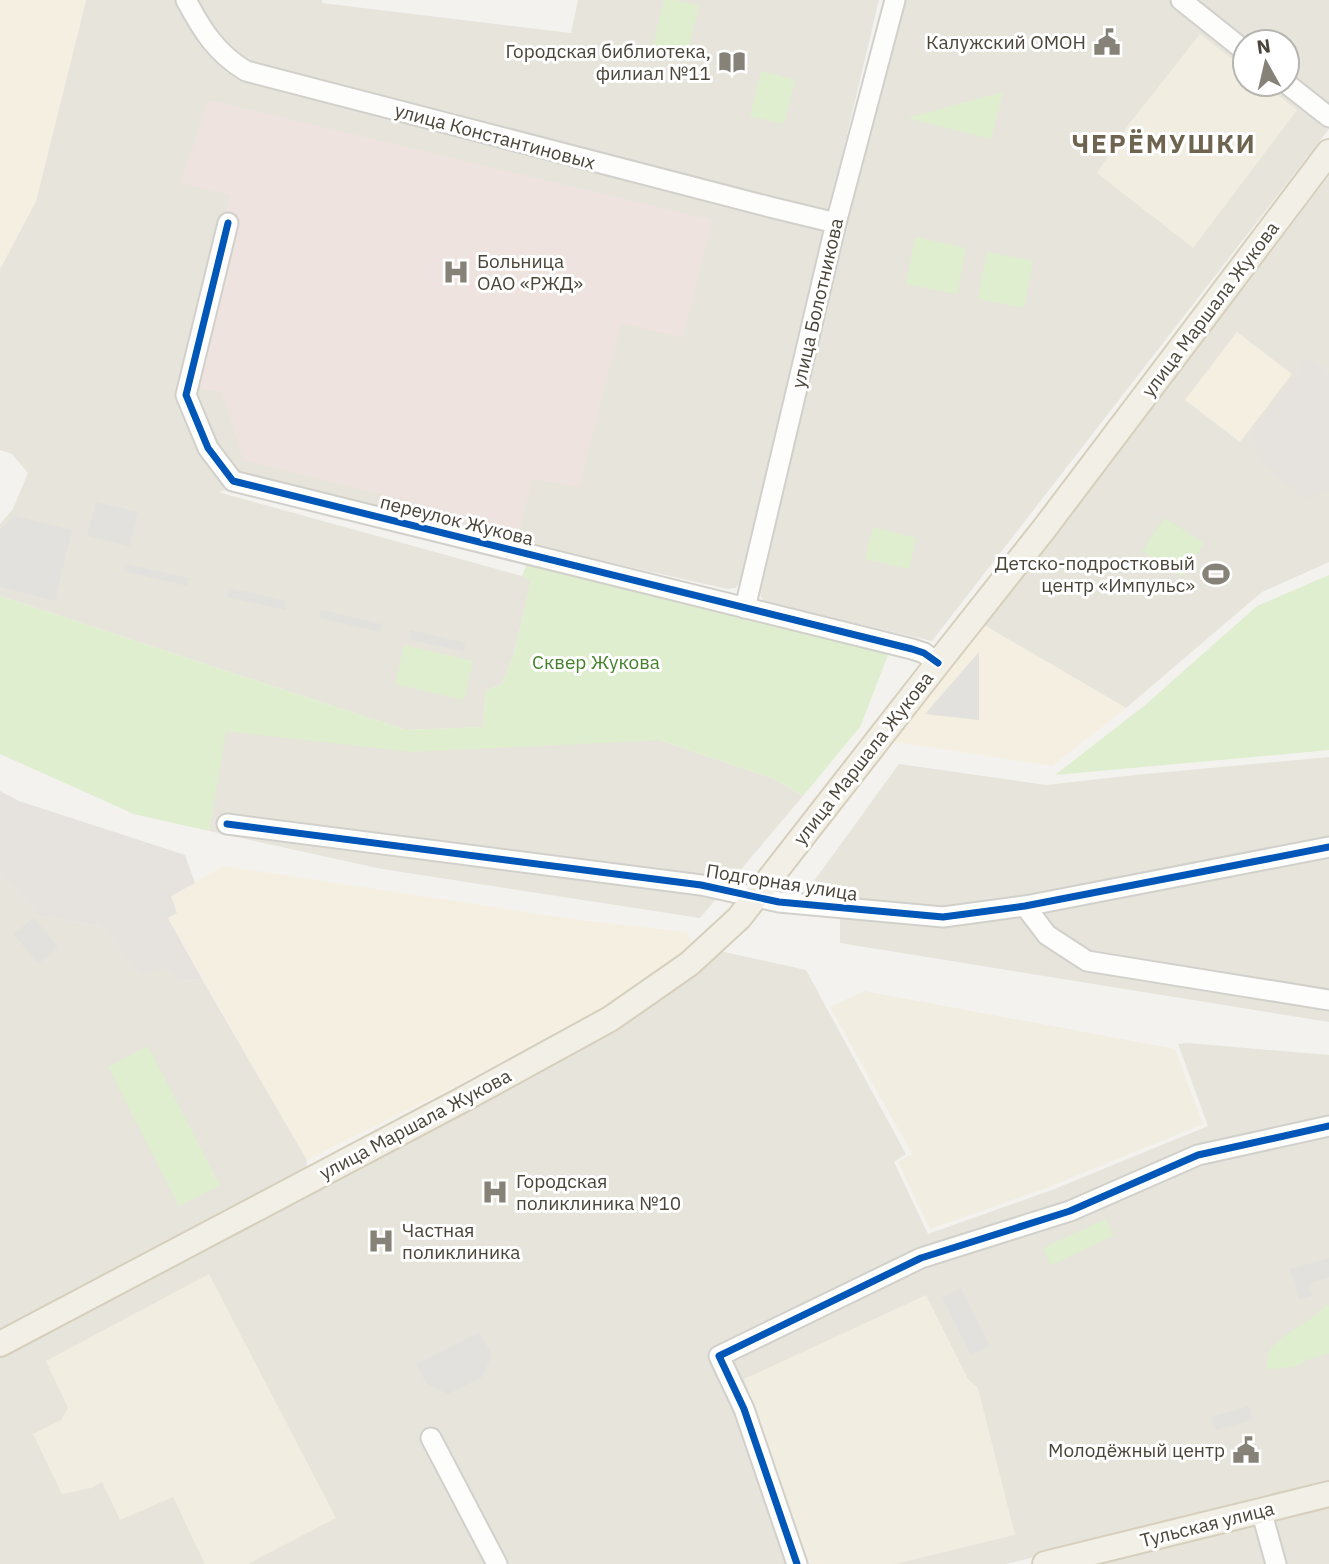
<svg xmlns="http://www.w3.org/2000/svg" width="1329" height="1564" viewBox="0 0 1329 1564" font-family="'IBM Plex Sans',sans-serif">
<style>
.residential{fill:#e7e4db;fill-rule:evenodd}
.commercial{fill:#f5efe1}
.industrial{fill:#e6e2dd}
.education{fill:#f1ede0}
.medical{fill:#eee3df}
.green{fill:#dfeece}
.parking{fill:#e3e1de}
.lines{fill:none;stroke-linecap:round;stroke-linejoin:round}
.minor-casing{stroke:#d1d0cb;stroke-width:23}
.major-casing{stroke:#d6cfbb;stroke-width:28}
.minor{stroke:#fdfdfc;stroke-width:19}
.major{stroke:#f2efe6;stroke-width:24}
.cycleway-casing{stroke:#fff;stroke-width:11}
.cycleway{stroke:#0057b8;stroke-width:7}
.labels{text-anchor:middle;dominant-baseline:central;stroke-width:6;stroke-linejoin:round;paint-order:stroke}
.poi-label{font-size:19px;fill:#4b4539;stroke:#fff;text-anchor:end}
.street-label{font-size:19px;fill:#4b4539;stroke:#fff}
.park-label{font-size:19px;fill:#447f29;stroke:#fff}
.district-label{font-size:26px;font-weight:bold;letter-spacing:2px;fill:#6e644f;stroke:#fff}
</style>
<rect width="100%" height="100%" fill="#f3f2ee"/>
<!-- residential -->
<g class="residential">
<path d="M86,0H322V3L571,33L578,0H879L742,578L736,588L727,589L259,483L218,492L522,576L531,581L514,654L502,684L486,690L483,727L406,730L0,596V524L13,509L28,473L12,454L0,450V269L36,201Z"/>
<path d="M901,0H1329V129L932,641L764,602L760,595V585ZM1245,42H1287V84H1245Z"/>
<path d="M1329,176V562L1262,592L1126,708L982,624L1198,347Z"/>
<path d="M225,731L660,740L774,779L803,796L700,918L382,869L209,831Z"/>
<path d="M1329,757V1022L840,943V905L806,892L899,764L1046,785L1135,775Z"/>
<path d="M0,872L39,916L100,926L141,975L166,966L181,981L202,979L307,1160L306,1170L0,1330Z"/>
<path d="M720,951L806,970L906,1154L894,1162L928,1234L1052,1190L1208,1126L1178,1044L1187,1043L1329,1055V1485L1006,1564H0V1358L617,1030L674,984Z"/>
<path d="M1329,1502V1564H1087Z"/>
</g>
<!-- commercial -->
<g class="commercial">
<path d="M0,0H86L36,201L0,269Z"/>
<path d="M1237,332L1292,374L1240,442L1185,400Z"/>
<path d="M982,624L1126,708L1052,766L889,741Z"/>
<path d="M224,866L579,920L687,932L692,945L602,1007L454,1087L307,1160L168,918L177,913L171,896Z"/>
</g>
<!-- industrial -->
<g class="industrial">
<path d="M1308,358L1329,374V489L1305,499L1258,460L1254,429Z"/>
<path d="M0,791L19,801L185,855L195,883L171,896L177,913L168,918L202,979L181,981L166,967L141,975L100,926L39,916L0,872Z"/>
</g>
<!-- education -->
<g class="education">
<path d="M1200,34L1245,69V84H1264L1297,110L1193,248L1097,173L1129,124Z"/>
<path d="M864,991L1175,1049L1203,1124L1049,1187L930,1229L898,1162L912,1154L830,1007Z"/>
<path d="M209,1274L336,1518L248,1564H205L173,1497L120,1520L102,1482L91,1488L62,1494L33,1434L61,1420L68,1408L46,1361Z"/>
<path d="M926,1295L968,1379L978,1388L1015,1535L895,1564H808L744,1379Z"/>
</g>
<!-- medical -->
<path class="medical" d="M209,100L712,220L683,338L621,323L579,487L532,479L520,529L244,460L222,392L184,386L230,195L180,183Z"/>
<!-- green -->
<g class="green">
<path d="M664,0H675L699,6L687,54L653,46Z"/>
<path d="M761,71L795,80L784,124L750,116Z"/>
<path d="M1003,92L991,139L907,118Z"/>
<path d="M915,237L966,248L957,294L906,284Z"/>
<path d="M987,252L1033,261L1024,308L978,299Z"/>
<path d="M1164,518L1204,543L1182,577L1142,551Z"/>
<path d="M873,527L916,538L909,569L865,559Z"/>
<path d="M528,561L890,650L860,727L803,796L774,779L660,740L413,752L226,731L209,831L134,814L0,754V596L406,730L483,727L486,690L502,684L514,654L531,581L522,576Z"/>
<path d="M1329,575V750L1055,775L1144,706L1257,606Z"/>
<path d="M404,645L473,661L464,700L395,684Z"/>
<path d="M148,1046L220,1185L179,1206L108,1067Z"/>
<path d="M1106,1219L1113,1236L1051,1265L1043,1248Z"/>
<path d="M1326,1305L1329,1306V1353L1309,1359L1295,1367L1266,1369C1267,1364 1267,1356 1269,1352C1277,1336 1313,1321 1326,1305Z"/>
</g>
<!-- parking -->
<g class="parking">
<path d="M96,502L138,512L130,546L87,536Z"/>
<path d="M15,516L72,530L55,601L0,587V530Z"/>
<path d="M125,564L189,578L187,586L124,571Z"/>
<path d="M229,588L287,601L285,610L227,597Z"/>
<path d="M321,610L382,624L380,632L319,618Z"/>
<path d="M411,630L466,643L464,652L409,639Z"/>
<path d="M979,652V720L925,714Z"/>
<path d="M34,918L58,947L38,964L14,934Z"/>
<path d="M1329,1258V1277L1308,1284L1312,1296L1299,1299L1290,1269Z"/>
<path d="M961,1288L990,1346L971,1355L942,1297Z"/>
<path d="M479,1332L492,1355L482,1377L448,1394L426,1383L416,1364Z"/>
<path d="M1249,1406L1253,1420L1215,1430L1211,1417Z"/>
</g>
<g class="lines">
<defs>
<g id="minor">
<path d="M186,0C202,30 216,53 246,71L770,207L836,223"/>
<path d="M1181,0L1245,51"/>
<path d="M1287,84L1329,117"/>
<path d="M228,223L186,395L208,448L233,481L912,649L924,653L938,663"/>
<path d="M745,608L836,223L895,0"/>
<path d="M227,824L701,885L779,902L943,917L1025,906L1329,847"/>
<path d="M1025,906L1047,935L1087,961L1329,1000"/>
<path d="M431,1438L497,1564"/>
<path d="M1261,1510L1276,1564"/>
<path d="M797,1564L744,1409L719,1356L921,1258L1070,1211L1198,1155L1329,1126"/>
</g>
<g id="major">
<path d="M0,1344L462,1100L610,1019L689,964L739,918L938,663L1044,529L1329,152"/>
<path d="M1045,1564L1329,1494"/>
</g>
</defs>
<!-- minor casing -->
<use href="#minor" class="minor-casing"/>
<!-- major casing -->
<use href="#major" class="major-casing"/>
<!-- minor -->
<use href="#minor" class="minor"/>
<!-- major -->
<use href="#major" class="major"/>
<defs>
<g id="cycleway">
<path d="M228,223L186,395L208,448L233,481L912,649L924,653L938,663"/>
<path d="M227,824L701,885L779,902L943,917L1025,906L1329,847"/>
<path d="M797,1564L744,1409L719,1356L921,1258L1070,1211L1198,1155L1329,1126"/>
</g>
</defs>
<!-- cycleway casing -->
<use href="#cycleway" class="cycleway-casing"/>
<!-- cycleway -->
<use href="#cycleway" class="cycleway"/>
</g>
<!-- icons -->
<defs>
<symbol id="civic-bare" viewBox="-9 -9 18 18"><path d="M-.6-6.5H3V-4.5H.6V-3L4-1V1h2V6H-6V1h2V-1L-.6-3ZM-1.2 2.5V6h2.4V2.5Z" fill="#868278" stroke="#fff" stroke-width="2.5" paint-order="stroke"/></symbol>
<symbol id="library-bare" viewBox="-9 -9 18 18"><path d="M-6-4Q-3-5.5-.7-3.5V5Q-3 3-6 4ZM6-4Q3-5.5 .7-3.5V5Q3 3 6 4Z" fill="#868278" stroke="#fff" stroke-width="2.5" paint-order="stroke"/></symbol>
<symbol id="hospital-bare" viewBox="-9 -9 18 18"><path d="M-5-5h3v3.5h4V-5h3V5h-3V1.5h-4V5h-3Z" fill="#868278" stroke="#fff" stroke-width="2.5" paint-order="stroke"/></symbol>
<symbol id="stadium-bare" viewBox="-9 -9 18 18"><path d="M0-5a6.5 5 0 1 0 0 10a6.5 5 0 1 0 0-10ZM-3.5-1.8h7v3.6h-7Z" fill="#868278" stroke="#fff" stroke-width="2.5" paint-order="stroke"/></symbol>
</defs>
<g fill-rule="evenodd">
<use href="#civic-bare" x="1088" y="23" width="38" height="38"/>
<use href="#library-bare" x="713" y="43" width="38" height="38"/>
<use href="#hospital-bare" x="437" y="253" width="38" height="38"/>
<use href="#stadium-bare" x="1197" y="555" width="38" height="38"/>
<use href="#hospital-bare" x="476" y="1173" width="38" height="38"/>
<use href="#hospital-bare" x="362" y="1222" width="38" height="38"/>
<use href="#civic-bare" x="1227" y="1431" width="38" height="38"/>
</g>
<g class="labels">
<!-- poi labels -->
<g class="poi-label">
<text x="1086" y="42">Калужский ОМОН</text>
<text x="711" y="51">Городская библиотека,<tspan x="711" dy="22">филиал №11</tspan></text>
<text x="477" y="261" text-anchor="start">Больница<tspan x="477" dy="22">ОАО «РЖД»</tspan></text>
<text x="1195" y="563">Детско-подростковый<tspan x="1195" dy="22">центр «Импульс»</tspan></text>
<text x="516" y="1181" text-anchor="start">Городская<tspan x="516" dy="22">поликлиника №10</tspan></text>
<text x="402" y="1230" text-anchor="start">Частная<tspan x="402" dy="22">поликлиника</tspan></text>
<text x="1225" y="1450">Молодёжный центр</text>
</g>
<!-- street labels -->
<g class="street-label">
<text transform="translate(495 136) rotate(15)">улица Константиновых</text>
<text transform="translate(817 303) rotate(-77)">улица Болотникова</text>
<text transform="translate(1210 309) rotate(-53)">улица Маршала Жукова</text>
<text transform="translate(457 520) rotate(14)">переулок Жукова</text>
<text transform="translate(863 758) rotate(-52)">улица Маршала Жукова</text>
<text transform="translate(782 882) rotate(9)">Подгорная улица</text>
<text transform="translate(415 1124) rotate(-28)">улица Маршала Жукова</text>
<text transform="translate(1207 1524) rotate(-14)">Тульская улица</text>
</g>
<!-- park labels -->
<g class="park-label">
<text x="596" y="662">Сквер Жукова</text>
</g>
<!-- district labels -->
<g class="district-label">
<text x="1164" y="143">ЧЕРЁМУШКИ</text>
</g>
</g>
<!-- north arrow -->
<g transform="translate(1266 63) rotate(352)"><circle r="33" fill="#ffffff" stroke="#b7b5b0" stroke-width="2"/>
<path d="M0-5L12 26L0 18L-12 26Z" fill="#868278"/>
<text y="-10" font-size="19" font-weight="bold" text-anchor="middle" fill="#4b4539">N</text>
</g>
</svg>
